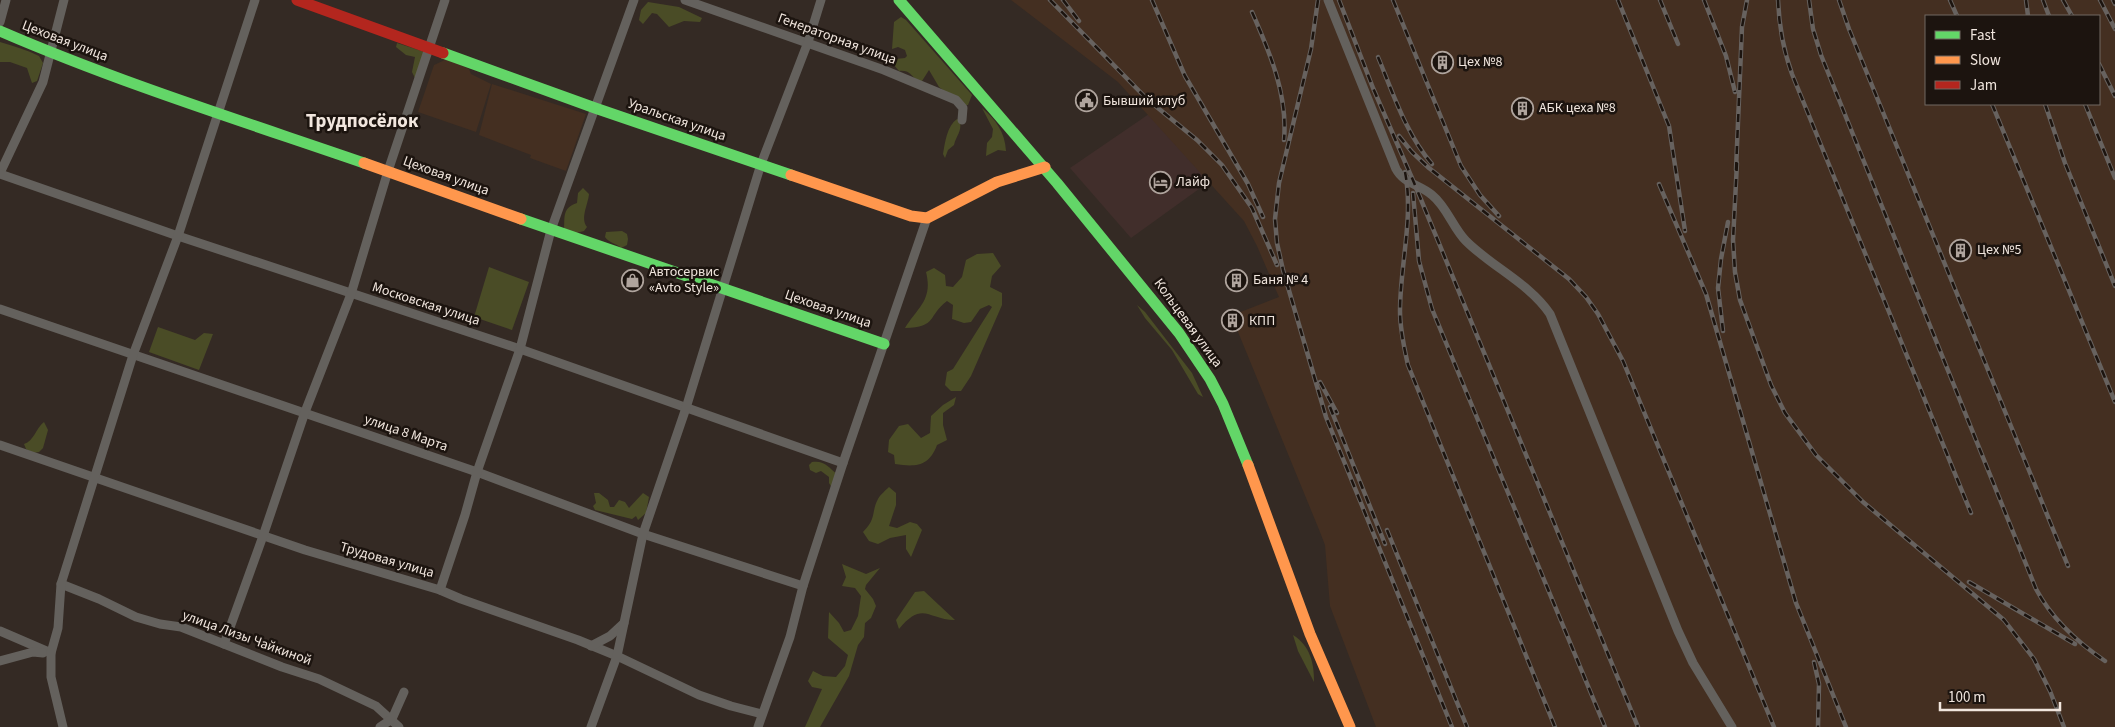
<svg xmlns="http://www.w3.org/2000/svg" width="2115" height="727" viewBox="0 0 2115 727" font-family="'Source Sans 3',sans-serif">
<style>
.commercial{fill:#412e2b}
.built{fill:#442f21;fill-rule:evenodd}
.green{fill:#4a4c26}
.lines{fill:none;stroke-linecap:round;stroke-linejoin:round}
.street{stroke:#64615d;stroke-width:9}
.fast{stroke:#63d668;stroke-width:11}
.slow{stroke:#ff974d;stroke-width:11}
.jam{stroke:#b3261e;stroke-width:11}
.rail-casing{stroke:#67625f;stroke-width:4.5}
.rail{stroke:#1c140f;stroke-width:2.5;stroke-dasharray:8;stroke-linecap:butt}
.labels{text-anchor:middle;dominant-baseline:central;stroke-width:5;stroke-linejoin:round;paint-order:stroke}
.street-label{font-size:14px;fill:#f1e6de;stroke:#1c140f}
.poi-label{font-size:14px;fill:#f1e6de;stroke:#1c140f;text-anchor:start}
.district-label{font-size:19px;font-weight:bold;fill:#f1e6de;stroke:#1c140f}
</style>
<rect width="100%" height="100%" fill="#342a24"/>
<!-- commercial -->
<path class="commercial" d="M1149,114L1210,181L1131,238L1070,168Z"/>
<!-- built -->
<g class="built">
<path d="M1011,0H2115V727H1376L1330,606L1325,545L1320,532L1236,327L1226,331L1223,322L1225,321V318L1279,297L1257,246L1244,221L1118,82ZM1926,16H2099V104H1926Z"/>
<path d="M447,59L469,69L471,74L491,84L476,132L418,112L434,65Z"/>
<path d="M492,84L586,114L566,171L530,158L531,155L479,135Z"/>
</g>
<!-- green -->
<g class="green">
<path d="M648,2L679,7L702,18L700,22L684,21L669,27L657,14L652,13L643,24L639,20L641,10Z"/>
<path d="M901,17L906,20L972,95L968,105H963L939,87L929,70L922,81H918C910,75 910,70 899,71L894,65L896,59L905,58L907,56L905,50L898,47L892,49L894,22Z"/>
<path d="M0,42C13,46 27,50 39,56L43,63L37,81L32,83L27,68L10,62H0Z"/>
<path d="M397,43L425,52L415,78L412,72L415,57L406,55L396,47Z"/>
<path d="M982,108C996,120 1005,132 1006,151L998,150L986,156L987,143L992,137L993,129Z"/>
<path d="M957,119L960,121C962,132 956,136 954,145L948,150L945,158L943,154C945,142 947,126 957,119Z"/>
<path d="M583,188L589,194C588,205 580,218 587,227L584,231L572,234L564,229C565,217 562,208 577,203L578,193Z"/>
<path d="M622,231L627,234L628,239L627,245L621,248C616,243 609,243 605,237L606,232Z"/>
<path d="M993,253L1001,266L992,276L990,287L1002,293V305L971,376L961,391H951L945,385L947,372L953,369L992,307L989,305L980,309L971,322L964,323L952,319L953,305L947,301C927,316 938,327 905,328C918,307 933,300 926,272L934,268L945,275L946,286L953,287L962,277L966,260L977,254Z"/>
<path d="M489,267L529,282L512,330L474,317Z"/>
<path d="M1137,305L1145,312L1192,373L1203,397L1198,394L1172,350L1145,318Z"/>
<path d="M158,327L195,340L204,333L213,334L199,370L149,352Z"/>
<path d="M956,397L954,405L943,413V425L947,440L937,445C929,467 915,467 895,464L894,455L888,452L889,440L899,426L908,424L921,438L930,433L931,416L943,405Z"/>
<path d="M44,422L48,430L43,448L39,452L33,453L26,449L24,444C34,441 36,428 44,422Z"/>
<path d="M812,462C825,460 829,468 837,474L832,488L829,483V477L821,471L816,473L810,470L809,465Z"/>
<path d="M889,487L896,493V505L889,526L897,528L910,522L917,524L922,530L911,557L906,549V535L890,538L878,544L869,541L863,532C877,518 871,512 878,499C880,495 886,490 889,487Z"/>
<path d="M594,493H599L608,500L610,507H614L619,500L625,502L629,508L643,493L649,497L646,513L638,520L636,516L632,519L595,510L593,506L596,503Z"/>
<path d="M842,564L866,574L880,568L866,585L865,589L873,599L876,606L871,618L865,623L864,637L858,645L849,676L820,727H805L822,689L812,687L808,681L813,671L823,676L836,677L845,666L848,655L828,638L829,612L839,623L844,632L851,630L858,616L861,596L855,588L842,586L846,577Z"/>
<path d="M924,591L955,620C928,620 923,600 899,629L896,620L915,592Z"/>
<path d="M1293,635C1310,646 1314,662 1314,682L1298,651Z"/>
</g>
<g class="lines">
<!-- street -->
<g class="street">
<path d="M685,0L884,70L956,100L963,108L962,120"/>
<path d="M1328,0L1396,169C1404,184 1419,184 1432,195C1447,207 1453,228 1466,241C1492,267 1529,283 1550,314L1678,631L1693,663L1732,727"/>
<path d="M0,22L6,0"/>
<path d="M0,173L43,82L64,0"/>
<path d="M0,174L178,236L520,349L843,463"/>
<path d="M0,309L477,472L643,534L803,586"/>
<path d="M0,445L305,550L440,590L461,599L578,640L617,656L699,695L731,706L762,714"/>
<path d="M61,584L99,599L136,617L160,624L181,627L282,667L319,679L376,706L399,727"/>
<path d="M440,590L465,515L477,472L520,349L551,230L634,0"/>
<path d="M0,631L51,653"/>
<path d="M224,644L263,536L305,412L351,294L388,171L445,0"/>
<path d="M591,646L610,636L624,623"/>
<path d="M0,661L33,652L43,653"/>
<path d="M63,727L51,677V653L58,628L61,584L133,355L178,236L255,0"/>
<path d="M380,727L392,719L404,692"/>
<path d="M591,727L617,656L643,534L686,408L761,164L808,42L821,0"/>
<path d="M758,727L790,637L803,586L843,463L927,218"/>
</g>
<!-- fast -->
<g class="fast">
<path d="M899,0L1057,183L1179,333L1210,379L1223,404L1248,465"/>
<path d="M0,31C118,82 242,121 364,163"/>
<path d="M443,53L595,108L791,175"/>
<path d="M521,219L884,344"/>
</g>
<!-- slow -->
<g class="slow">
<path d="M364,163L521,219"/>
<path d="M791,175L911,216L927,218L997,182L1045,167"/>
<path d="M1248,465L1310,634L1350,727"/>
</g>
<!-- jam -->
<path class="jam" d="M297,0L443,53"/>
<defs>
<g id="rail">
<path d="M1050,0L1147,99L1197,140L1222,165L1252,208L1277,265"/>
<path d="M1063,0L1079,21"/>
<path d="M1152,0L1185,76L1248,184L1263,217"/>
<path d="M1318,0L1311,49L1279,183L1275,219L1277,243L1283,270L1326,417L1452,727"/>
<path d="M1339,0L1373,88L1415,185L1638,727"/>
<path d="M1393,0L1461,166L1480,195L1499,216"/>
<path d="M1618,0L1669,126L1685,231"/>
<path d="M1660,0L1678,44"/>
<path d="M1704,0L1726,56L1735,92"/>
<path d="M1778,0C1779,26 1783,49 1792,74L1971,513"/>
<path d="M1809,0L1813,29L1821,55L2036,589C2052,619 2077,642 2105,661"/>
<path d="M1839,0L1849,29L2068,566"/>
<path d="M1950,0L1957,16"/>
<path d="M2026,0L2028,16"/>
<path d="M2043,0L2049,16"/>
<path d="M2063,0L2072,16"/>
<path d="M2100,0L2115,29"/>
<path d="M2113,0L2115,4"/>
<path d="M1252,12C1270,53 1288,95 1284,140"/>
<path d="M1378,57C1393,93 1406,134 1432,164"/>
<path d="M2099,64L2115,96"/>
<path d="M1992,104L2115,402"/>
<path d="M2045,104L2065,163L2115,286"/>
<path d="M2085,104L2115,178"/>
<path d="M1399,136L1412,152L1429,168L1569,279L1586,297L1598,314L1623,361L1774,727"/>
<path d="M1737,163L1733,240L1735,272L1740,300L1771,385L1785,413L1816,455L1863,502L2004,620L2034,659L2050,691L2064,727"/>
<path d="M1736,170L1742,27L1747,0"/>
<path d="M1405,172C1414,217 1400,265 1400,311C1400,330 1404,347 1408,365L1555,727"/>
<path d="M1659,184L1706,294L1796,603L1846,727"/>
<path d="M1413,193L1419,261L1432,309L1605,727"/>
<path d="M1723,331L1718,288L1721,259L1728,222"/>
<path d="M1320,382L1337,413"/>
<path d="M1330,407L1385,544"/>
<path d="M1387,530L1467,727"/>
<path d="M1969,582L2075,644"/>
<path d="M1814,662L1819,684L1818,727"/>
</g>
</defs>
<!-- rail casing -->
<use href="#rail" class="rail-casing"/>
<!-- rail -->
<use href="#rail" class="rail"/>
</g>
<!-- icons -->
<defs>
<symbol id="building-ring" viewBox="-11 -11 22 22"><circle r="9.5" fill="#1c140f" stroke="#afa49d" stroke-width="1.5"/><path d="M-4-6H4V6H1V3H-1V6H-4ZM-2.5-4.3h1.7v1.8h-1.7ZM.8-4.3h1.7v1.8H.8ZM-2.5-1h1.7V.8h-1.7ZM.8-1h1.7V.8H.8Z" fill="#afa49d"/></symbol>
<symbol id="civic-ring" viewBox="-11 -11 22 22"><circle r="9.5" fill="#1c140f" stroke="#afa49d" stroke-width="1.5"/><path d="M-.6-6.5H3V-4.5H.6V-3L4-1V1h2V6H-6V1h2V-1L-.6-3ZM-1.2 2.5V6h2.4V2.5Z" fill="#afa49d"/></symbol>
<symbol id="hotel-ring" viewBox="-11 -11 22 22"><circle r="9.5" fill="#1c140f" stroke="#afa49d" stroke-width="1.5"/><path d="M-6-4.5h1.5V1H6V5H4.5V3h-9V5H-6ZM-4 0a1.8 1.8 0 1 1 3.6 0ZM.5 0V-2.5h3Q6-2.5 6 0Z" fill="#afa49d"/></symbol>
<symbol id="shop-ring" viewBox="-11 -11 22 22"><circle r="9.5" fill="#1c140f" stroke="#afa49d" stroke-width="1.5"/><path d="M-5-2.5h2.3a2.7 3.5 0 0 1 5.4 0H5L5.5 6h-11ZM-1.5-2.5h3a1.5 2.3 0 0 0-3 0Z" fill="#afa49d"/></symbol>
</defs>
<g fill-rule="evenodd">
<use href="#building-ring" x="1430" y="50" width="25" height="25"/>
<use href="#civic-ring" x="1074" y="88" width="25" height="25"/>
<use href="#building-ring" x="1510" y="96" width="25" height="25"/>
<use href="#hotel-ring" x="1148" y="170" width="25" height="25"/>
<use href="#building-ring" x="1948" y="238" width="25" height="25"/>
<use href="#shop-ring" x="620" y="268" width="25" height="25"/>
<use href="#building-ring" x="1224" y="268" width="25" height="25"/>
<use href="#building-ring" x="1220" y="308" width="25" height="25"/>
</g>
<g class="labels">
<!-- street labels -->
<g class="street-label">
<text transform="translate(837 39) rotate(20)">Генераторная улица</text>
<text transform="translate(65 41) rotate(21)">Цеховая улица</text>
<text transform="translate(677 120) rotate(19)">Уральская улица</text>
<text transform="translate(446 176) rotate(20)">Цеховая улица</text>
<text transform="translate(426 304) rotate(18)">Московская улица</text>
<text transform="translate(828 309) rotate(19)">Цеховая улица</text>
<text transform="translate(1188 323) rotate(54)">Кольцевая улица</text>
<text transform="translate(406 433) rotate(19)">улица 8 Марта</text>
<text transform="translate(387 560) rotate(16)">Трудовая улица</text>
<text transform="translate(247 638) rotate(20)">улица Лизы Чайкиной</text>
</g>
<!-- poi labels -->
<g class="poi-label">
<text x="1458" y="62">Цех №8</text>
<text x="1103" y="101">Бывший клуб</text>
<text x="1539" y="108">АБК цеха №8</text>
<text x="1176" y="182">Лайф</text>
<text x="1977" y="250">Цех №5</text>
<text x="649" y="272">Автосервис<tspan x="649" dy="16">«Avto Style»</tspan></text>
<text x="1253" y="280">Баня № 4</text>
<text x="1249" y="321">КПП</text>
</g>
<!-- district labels -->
<g class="district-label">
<text x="362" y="121">Трудпосёлок</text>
</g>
</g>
<!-- legend -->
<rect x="1925" y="15" width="175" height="90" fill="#1c140f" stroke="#716862"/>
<rect x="1935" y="31" width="25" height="8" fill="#63d668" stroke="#716862"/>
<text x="1970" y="40" font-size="15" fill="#f1e6de">Fast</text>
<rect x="1935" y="56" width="25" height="8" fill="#ff974d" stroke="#716862"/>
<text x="1970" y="65" font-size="15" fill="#f1e6de">Slow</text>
<rect x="1935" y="81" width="25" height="8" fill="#b3261e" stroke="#716862"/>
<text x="1970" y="90" font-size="15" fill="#f1e6de">Jam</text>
<!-- scale -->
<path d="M1940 702v8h120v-8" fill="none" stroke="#f1e6de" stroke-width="2.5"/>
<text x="1948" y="702" font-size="15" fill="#f1e6de" stroke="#1c140f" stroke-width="4" paint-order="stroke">100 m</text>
</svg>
